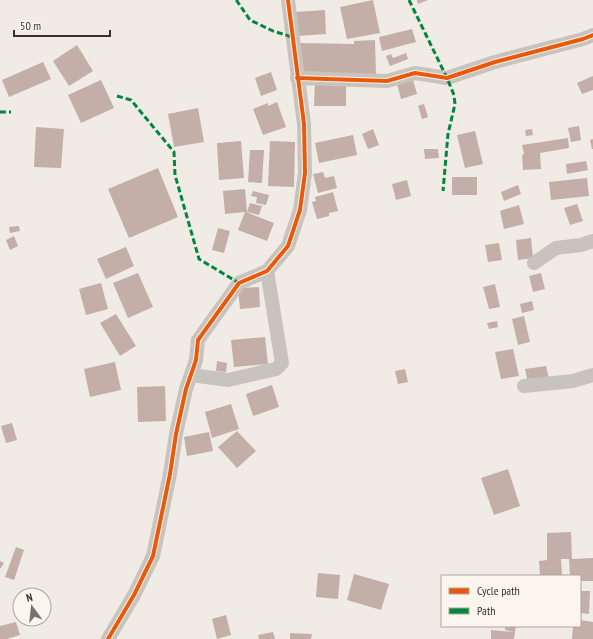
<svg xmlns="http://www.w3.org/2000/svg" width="593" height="639" viewBox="0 0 593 639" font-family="'PT Sans Narrow',sans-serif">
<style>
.building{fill:#c3afa7}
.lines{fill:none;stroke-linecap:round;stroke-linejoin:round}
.minor{stroke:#c9c3be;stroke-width:14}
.quiet{stroke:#00873e;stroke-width:3;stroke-dasharray:6 3;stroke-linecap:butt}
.cycleway-casing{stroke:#fbf5ee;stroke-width:6}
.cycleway{stroke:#e8590c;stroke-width:4}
</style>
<rect width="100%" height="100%" fill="#f0ebe5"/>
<!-- building -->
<g class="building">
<path d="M373,0L380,33L347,39L340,7Z"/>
<path d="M417,0H428L418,4Z"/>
<path d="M325,10L326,34L297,36L295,12Z"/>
<path d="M412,29L416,42L382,51L379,37Z"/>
<path d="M375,40L376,75L297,74L298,43L354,44V41Z"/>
<path d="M77,45L93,71L69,86L53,61Z"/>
<path d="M406,53L408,59L390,66L386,56L391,54L393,58Z"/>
<path d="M43,62L51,79L9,97L2,80Z"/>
<path d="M271,72L277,90L261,96L255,78Z"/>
<path d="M593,76V90L582,94L577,83Z"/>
<path d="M101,80L114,108L81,123L68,95Z"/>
<path d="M315,80H346V106H314Z"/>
<path d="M413,80L417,94L401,99L397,84Z"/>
<path d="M277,102L286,127L263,135L253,109L268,103V106Z"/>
<path d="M424,104L428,117L422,119L418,106Z"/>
<path d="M198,108L204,142L174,147L168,114Z"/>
<path d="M579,126L581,140L571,142L568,128Z"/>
<path d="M36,127L64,129L61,168L34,167Z"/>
<path d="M373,129L379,145L368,149L362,134Z"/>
<path d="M532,129L533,135L526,136L525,130Z"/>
<path d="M475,131L483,164L465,168L457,135Z"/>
<path d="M353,135L357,155L319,163L315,143Z"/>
<path d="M568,138L569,148L540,153L541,169L523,170L522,155L524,154L522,145Z"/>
<path d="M593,139V149H592L590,140Z"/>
<path d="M241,141L244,178L219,180L217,143Z"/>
<path d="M270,141L295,142L294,187L268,186Z"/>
<path d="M424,149H438L439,158L425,159Z"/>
<path d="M250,150H264L262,183L248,182Z"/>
<path d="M586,161L588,170L567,174L566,164Z"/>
<path d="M158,168L178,217L129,238L108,189Z"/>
<path d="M323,172L325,178L334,176L337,188L318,193L313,174Z"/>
<rect x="452" y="177" width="25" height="18"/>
<path d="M587,178L589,196L551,200L549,182Z"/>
<path d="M407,180L411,196L396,200L392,184Z"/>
<path d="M518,185L521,194L504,201L501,192Z"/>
<path d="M245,189L247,212H246L274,223L267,241L238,230L245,212L225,214L223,191Z"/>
<path d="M253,191L269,195L266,205L256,203L257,197L251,196Z"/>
<path d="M333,192L338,211L329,213V216L317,219L312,202L316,201L315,197Z"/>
<path d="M250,203L262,206L259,215L247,212Z"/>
<path d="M577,204L583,221L570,225L564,208Z"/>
<path d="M519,205L524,224L504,229L500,211Z"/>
<path d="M19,226L20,231L10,233L9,227Z"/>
<path d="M218,228L230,231L224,253L212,250Z"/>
<path d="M14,236L18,246L10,250L6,240Z"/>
<path d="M531,238L533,258L518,260L516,240Z"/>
<path d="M499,243L502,260L488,262L485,245Z"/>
<path d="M126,247L134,266L106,279L97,259Z"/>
<path d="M138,273L153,307L128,318L113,283Z"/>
<path d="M541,273L545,289L533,292L529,276Z"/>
<path d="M101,283L108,309L86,315L79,289Z"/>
<path d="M495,284L500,307L489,309L483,287Z"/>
<path d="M259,287L260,307L240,309L238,288Z"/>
<path d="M532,301L534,310L522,313L520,304Z"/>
<path d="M116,314L136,346L120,356L100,323Z"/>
<path d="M524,316L530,342L518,345L512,319Z"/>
<path d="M497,321L498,327L489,329L487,323Z"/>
<path d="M265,337L268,364L234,367L231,340Z"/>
<path d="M513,349L519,376L501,379L495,352Z"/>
<path d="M217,361L227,363L226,372L216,371Z"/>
<path d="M115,362L121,390L90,397L84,369Z"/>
<path d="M546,366L549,379L528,383L525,369Z"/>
<path d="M405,369L408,382L398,384L395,371Z"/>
<path d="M272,385L279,407L253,416L246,394Z"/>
<path d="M165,386L166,421L138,422L137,387Z"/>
<path d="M231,404L239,429L212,438L205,412Z"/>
<path d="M12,423L17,440L6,443L1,426Z"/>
<path d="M237,431L256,451L237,468L218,447Z"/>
<path d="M209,432L213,451L187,456L184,437Z"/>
<path d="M508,469L520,506L494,515L481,478Z"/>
<path d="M571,532L572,559L593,558V581H580V576H570L569,559H561L562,576H540L539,561L547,560V533Z"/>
<path d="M16,547L24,550L14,580L5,577Z"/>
<path d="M0,561L4,563L1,568H0Z"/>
<path d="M318,573L340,575L338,599L316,597Z"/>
<path d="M354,574L389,584L381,610L347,600Z"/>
<path d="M580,591H590L589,614L580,613Z"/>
<path d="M226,615L231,635L217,639L212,619Z"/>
<path d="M580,620L593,622V639H572L573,626H580Z"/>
<path d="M16,622L20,635L7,639H0V626Z"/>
<path d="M505,626H516L514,639H491V630L514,632L505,630Z"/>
<path d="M273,632L275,639H259L258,635Z"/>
<path d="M290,633L312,634L311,639H290Z"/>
</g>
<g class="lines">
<!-- minor -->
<g class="minor">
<path d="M297,78L387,81L415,73L447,78L495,62L583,39L593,35"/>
<path d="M534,263L556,248L581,245L593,241"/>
<path d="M191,375L228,380L276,369L282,363L267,271"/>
<path d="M524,386L573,381L593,375"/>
<path d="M108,639L134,595L153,556L170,474L176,434L186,389L196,360L198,340L239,283L267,271L288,246L300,210L305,173L304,124L288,0"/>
</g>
<!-- quiet -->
<g class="quiet">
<path d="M236,0L237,1L250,20L273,31L292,37"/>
<path d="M409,0L447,78L454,95L455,104L448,134L443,191"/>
<path d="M117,96L131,100L174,152L175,175L199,259L239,283"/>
<path d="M0,112H11"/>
</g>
<defs>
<g id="cycleway">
<path d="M297,78L387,81L415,73L447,78L495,62L583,39L593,35"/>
<path d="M108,639L134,595L153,556L170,474L176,434L186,389L196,360L198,340L239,283L267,271L288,246L300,210L305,173L304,124L288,0"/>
</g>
</defs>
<!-- cycleway casing -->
<use href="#cycleway" class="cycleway-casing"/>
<!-- cycleway -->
<use href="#cycleway" class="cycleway"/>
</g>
<!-- legend -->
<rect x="441" y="575" width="140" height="52" fill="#fbf5ee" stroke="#aea6a0"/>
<rect x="449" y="588" width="20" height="6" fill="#e8590c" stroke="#aea6a0"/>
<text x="477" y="595" font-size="12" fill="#3b302b">Cycle path</text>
<rect x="449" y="608" width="20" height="6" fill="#00873e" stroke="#aea6a0"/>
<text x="477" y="615" font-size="12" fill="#3b302b">Path</text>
<!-- north arrow -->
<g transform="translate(32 607) rotate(345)"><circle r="19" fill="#fbf5ee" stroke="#aea6a0"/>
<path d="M0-3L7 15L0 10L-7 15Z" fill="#7a716c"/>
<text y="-6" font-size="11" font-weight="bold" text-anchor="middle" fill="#3b302b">N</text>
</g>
<!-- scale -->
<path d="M14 30v6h96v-6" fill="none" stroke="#3b302b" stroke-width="2"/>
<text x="20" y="30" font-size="12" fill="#3b302b" stroke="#fbf5ee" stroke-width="3" paint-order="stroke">50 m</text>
</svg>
